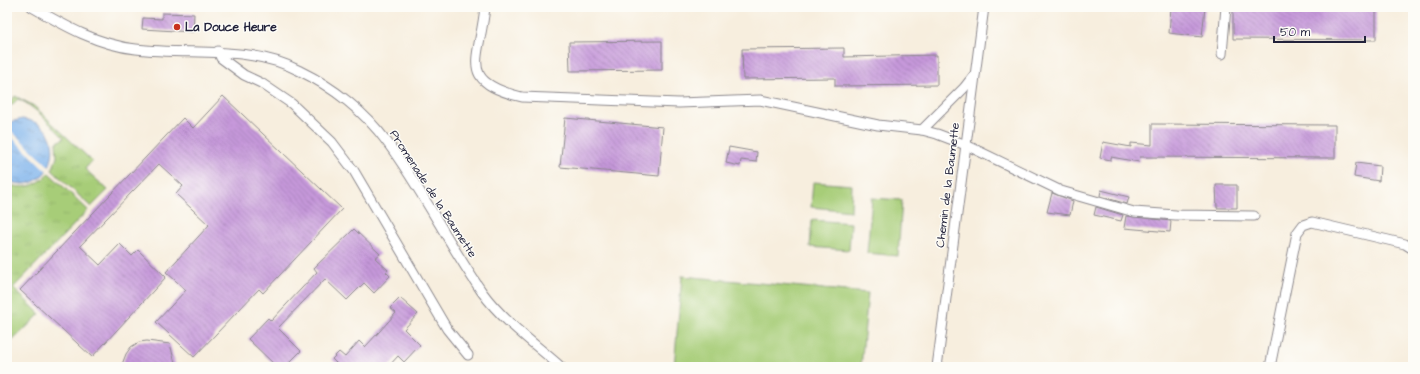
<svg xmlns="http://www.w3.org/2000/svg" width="1420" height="374" viewBox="0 0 1420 374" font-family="'Architects Daughter',sans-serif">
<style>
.grass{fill:url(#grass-tufts);stroke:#64785a}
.garden{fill:#a7cd78;stroke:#64785a}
.water{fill:url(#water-ripples);stroke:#506a94}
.pier{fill:#f7eede}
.building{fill:url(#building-back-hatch)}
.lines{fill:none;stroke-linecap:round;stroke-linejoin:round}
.street-casing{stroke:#8c888c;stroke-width:11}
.street{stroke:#fff;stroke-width:9}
.poi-dot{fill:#c8321e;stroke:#fdfcf7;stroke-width:1.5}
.labels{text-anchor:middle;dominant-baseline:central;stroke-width:3;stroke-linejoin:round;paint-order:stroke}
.poi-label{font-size:12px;font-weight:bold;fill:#22223b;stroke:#fdfcf7;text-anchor:start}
.street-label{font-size:12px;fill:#22223b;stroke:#fdfcf7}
</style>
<defs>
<pattern id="grass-tufts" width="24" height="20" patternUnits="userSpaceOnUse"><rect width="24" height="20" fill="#a7cd78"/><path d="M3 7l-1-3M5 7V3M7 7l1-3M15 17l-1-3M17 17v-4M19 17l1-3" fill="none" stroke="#8fb069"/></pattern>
<pattern id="water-ripples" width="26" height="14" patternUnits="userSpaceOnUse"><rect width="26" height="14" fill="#7eb3ec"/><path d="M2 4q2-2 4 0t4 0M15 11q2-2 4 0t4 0" fill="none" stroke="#6791c0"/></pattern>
<pattern id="building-back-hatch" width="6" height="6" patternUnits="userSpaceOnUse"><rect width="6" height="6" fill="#c698da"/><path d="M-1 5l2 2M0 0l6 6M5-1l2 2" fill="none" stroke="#a07cb2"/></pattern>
</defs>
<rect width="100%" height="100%" fill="#fdfcf7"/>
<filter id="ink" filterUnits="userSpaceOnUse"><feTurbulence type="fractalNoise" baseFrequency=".025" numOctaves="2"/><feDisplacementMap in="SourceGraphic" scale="8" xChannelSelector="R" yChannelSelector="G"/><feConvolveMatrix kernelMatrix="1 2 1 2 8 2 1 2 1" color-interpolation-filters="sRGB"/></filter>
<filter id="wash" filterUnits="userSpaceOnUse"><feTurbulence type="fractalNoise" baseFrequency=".012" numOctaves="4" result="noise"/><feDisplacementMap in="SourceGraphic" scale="16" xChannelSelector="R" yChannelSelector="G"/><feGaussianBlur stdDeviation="0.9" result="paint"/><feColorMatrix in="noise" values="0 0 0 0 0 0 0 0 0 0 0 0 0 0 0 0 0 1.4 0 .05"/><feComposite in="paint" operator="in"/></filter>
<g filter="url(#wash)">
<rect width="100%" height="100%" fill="#f7eede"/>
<!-- grass -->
<g class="grass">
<path d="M15,96L34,106L92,161L85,169L108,190L91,207L52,170L57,157L56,143L64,138L38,112L26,103L18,99L11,106L9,104Z"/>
<path d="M49,173L88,210L13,288L40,314L7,346V184C23,190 38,186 49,173Z"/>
</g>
<!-- garden -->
<g class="garden">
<path d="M813,182L852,185L851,211L811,207Z"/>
<path d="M872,198L902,200L898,256L867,253Z"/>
<path d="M812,220L851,223L849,250L810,247Z"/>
<path d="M682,276L868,293L861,367H674Z"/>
</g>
<!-- water -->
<path class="water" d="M22,119C76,125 51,202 7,180V123Z"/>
<!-- pier -->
<path class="pier" d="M7,127L51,168L48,172L7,133Z"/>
<g id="blocks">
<!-- building -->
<g class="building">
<path d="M1171,7H1205L1202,37L1169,33Z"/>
<path d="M1233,7H1376V40L1233,39Z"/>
<path d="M162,13L194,14L193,32L142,29L143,18L162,19Z"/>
<path d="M662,41V70L570,71L569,42Z"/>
<path d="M844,48V57L937,55V85L835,86V78L743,79L742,49Z"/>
<path d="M223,96L342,209L263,293L259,289L194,357L156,322L186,290L166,272L209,225L176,194L183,186L159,164L80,246L100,265L120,244L132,256L138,250L166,277L92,357L20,290L183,118L193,128Z"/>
<path d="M565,118L663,127L659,176L560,167Z"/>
<path d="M1152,124L1335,125V158L1140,157L1139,162L1111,157V160L1100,158L1103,142L1131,147V143L1152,145Z"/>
<path d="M729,147L757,152L756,162L741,160L740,166L726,163Z"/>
<path d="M1356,163L1380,166L1379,181L1354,177Z"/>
<path d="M1216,185H1237V208H1217Z"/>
<path d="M1101,190L1129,197L1127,204L1100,196Z"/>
<path d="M1052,193L1073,201L1070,215L1047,212Z"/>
<path d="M1096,207L1123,215L1121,221L1094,215Z"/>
<path d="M1126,216L1171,221L1170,232L1124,228Z"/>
<path d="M354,229L380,254L375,258L388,270L386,272L390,276L374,293L364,283L347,300L325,279L278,328L301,351L285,367H277L248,339L268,318L271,321L317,272L314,268Z"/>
<path d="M400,298L418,314L404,329L420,345L404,362L398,356L388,367H336L338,365L332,359L339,352L345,357L359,341L365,347L379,332L396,313L390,308Z"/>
<path d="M147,341L170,344L176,367H121L126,354L131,347L139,342Z"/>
</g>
</g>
</g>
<g filter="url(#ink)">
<use href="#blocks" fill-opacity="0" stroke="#8c888c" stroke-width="1"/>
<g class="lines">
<defs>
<g id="street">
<path d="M32,7C65,26 98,45 136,49C192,56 248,44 300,71C333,87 365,112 387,142C422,189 448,243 482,292C503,321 535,344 561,367"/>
<path d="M485,7C480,60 456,81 522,97L679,103L760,100L878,125L922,130L937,134L966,145L1061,191L1134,212L1176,215L1254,216"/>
<path d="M218,51L221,58L244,75L261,83L292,104L332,142L354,171L447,329L468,355"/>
<path d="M1222,54L1226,7"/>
<path d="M922,130L964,88L975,74"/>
<path d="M937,367L984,7"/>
<path d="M1270,367L1297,233L1303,225L1312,222L1405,244L1413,249"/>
</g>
</defs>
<!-- street casing -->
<use href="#street" class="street-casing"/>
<!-- street -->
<use href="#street" class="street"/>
</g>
</g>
<!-- markers -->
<circle class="poi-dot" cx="177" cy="27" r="4"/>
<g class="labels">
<!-- poi labels -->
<g class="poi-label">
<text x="185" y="27">La Douce Heure</text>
</g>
<!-- street labels -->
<g class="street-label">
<text transform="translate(948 185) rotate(-83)">Chemin de la Baumette</text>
<text transform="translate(433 194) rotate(57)">Promenade de la Baumette</text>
</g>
</g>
<!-- margin -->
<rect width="1420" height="374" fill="none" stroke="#fdfcf7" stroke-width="24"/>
<!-- scale -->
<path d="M1274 36v6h91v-6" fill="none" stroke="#22223b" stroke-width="2"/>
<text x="1280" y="36" font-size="12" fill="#22223b" stroke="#fdfcf7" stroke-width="3" paint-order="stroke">50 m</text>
</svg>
